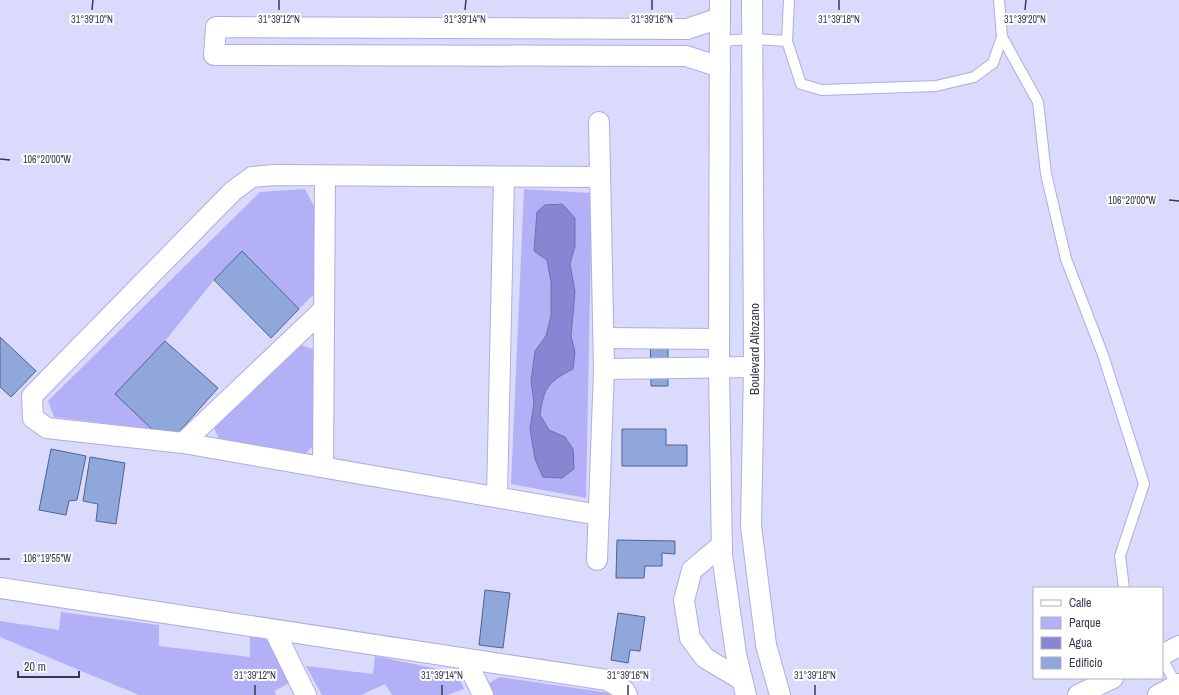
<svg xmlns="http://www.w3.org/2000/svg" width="1179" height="695" viewBox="0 0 1179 695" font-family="'Archivo Narrow',sans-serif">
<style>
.green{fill:#b3b0f8}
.water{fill:#8a85d2;stroke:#726eab}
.building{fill:#8fa7da;stroke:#4e6392}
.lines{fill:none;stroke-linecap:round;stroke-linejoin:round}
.service-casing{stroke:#aeace4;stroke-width:12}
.minor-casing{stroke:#aeace4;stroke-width:22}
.service{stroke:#fff;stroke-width:10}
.minor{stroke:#fff;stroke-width:20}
.ticks{fill:none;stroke:#39384f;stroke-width:1.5}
.labels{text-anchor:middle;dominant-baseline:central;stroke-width:4;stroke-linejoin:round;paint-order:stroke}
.street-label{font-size:13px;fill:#39384f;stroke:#fff}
.ticks-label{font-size:10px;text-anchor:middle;fill:#39384f;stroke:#fff;stroke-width:4;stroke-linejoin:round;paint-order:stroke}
</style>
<rect width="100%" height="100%" fill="#dadafd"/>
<!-- green -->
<g class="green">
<path d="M305,189L318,214L314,294L299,309L242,251L214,280L165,341L115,394L152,429L54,417L48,401L260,192Z"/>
<path d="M524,189L592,193L586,498L511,484Z"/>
<path d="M301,345L316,350L314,445L304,455L220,441L214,428Z"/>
<path d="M61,612L159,625V646L250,657V636L273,641L289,683L274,691L276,695H139L0,637V621L59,630Z"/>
<path d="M375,656L457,673L464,689L447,695H392L385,684L361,695H322L306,666L373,674Z"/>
<path d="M499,677L610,693L611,695H493L488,684Z"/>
</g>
<!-- water -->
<path class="water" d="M562,204L575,218V246L570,264L575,292L571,336L575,352L573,369C548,382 544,387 540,415L549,430L565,437L573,449L574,469L562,478L543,477L535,459L530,429L534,403L531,381L535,351L546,336L551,316V282L547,260L534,251L537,212L545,205Z"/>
<!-- building -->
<g class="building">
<path d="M242,251L299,309L271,338L214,280Z"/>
<path d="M650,330H668V386H651Z"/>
<path d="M0,337L36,371L11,397L0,387Z"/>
<path d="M165,341L218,388L178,433L152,429L115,394Z"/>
<path d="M622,429H666V445H687V466H622Z"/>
<path d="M51,449L86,456L77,500L69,501L66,515L39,510Z"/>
<path d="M90,457L125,463L116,524L96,521L98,504L83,501Z"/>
<path d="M617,540L675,541V554L662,553V566H645L644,578H616Z"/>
<path d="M485,590L510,593L503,648L479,645Z"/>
<path d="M618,613L645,617L640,651L630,650L628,663L611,660Z"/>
</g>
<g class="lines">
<defs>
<g id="service">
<path d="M1002,37L1038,102L1046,174L1066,259L1103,355L1144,484L1120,556L1124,588"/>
<path d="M720,41L752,39L787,41L789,0"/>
<path d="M787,41L801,84L822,90L936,86L974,77L993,63L1002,37L999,0"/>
<path d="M1162,658L1178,688"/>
</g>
<g id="minor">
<path d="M720,0L719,367L722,555L736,654L746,695"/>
<path d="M752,0L754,367L751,526L766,645L780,695"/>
<path d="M720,67L686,56L214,55L216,27L687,29L720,18"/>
<path d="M604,338L719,339"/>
<path d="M604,369L754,367"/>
<path d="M183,443L324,309"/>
<path d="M323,467L325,176"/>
<path d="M497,497L504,177"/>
<path d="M599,515L183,443L47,428L33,418L32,396L233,191L252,177L275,175L600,177"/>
<path d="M722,545L692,570L684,600L690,638L705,658L742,680"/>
<path d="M597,560L604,369L599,122"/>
<path d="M0,588L607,680L624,690L627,695"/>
<path d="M274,630L306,695"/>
<path d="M1162,655L1179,646"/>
<path d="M466,660L483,695"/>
<path d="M1078,695L1113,678"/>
<path d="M1158,695L1179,684"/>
</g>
</defs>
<!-- service casing -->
<use href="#service" class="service-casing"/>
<!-- minor casing -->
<use href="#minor" class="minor-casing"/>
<!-- service -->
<use href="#service" class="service"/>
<!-- minor -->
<use href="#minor" class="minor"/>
</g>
<!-- ticks -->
<path class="ticks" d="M92,10L93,0M279,10V0M465,10L466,0M652,10V0M839,10V0M1025,10L1026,0M0,159L10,160M1169,200L1179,201M0,559H10M255,695V685M442,695V685M628,695V685M815,695V685"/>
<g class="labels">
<!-- street labels -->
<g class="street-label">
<text transform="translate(754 349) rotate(-90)">Boulevard Altozano</text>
</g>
</g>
<g class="ticks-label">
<text x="92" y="23">31°39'10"N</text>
<text x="279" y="23">31°39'12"N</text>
<text x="465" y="23">31°39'14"N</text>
<text x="652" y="23">31°39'16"N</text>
<text x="839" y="23">31°39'18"N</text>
<text x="1025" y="23">31°39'20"N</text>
<text x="47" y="163">106°20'00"W</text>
<text x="1132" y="204">106°20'00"W</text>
<text x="47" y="562">106°19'55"W</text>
<text x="255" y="679">31°39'12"N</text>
<text x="442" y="679">31°39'14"N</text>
<text x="628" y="679">31°39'16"N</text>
<text x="815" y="679">31°39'18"N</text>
</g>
<!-- legend -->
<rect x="1033" y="587" width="130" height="92" fill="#ffffff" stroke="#b0afb9"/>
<rect x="1041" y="600" width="20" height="6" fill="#ffffff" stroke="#b0afb9"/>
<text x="1069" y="607" font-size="12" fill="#39384f">Calle</text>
<rect x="1041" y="617" width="20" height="12" fill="#b3b0f8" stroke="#b0afb9"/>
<text x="1069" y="627" font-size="12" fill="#39384f">Parque</text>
<rect x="1041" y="637" width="20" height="12" fill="#8a85d2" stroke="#b0afb9"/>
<text x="1069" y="647" font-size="12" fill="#39384f">Agua</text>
<rect x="1041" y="657" width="20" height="12" fill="#8fa7da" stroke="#b0afb9"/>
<text x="1069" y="667" font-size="12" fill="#39384f">Edificio</text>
<!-- scale -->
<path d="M18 671v6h61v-6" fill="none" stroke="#39384f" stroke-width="2"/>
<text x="24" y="671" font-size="12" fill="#39384f" stroke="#ffffff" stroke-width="3" paint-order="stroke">20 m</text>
</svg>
